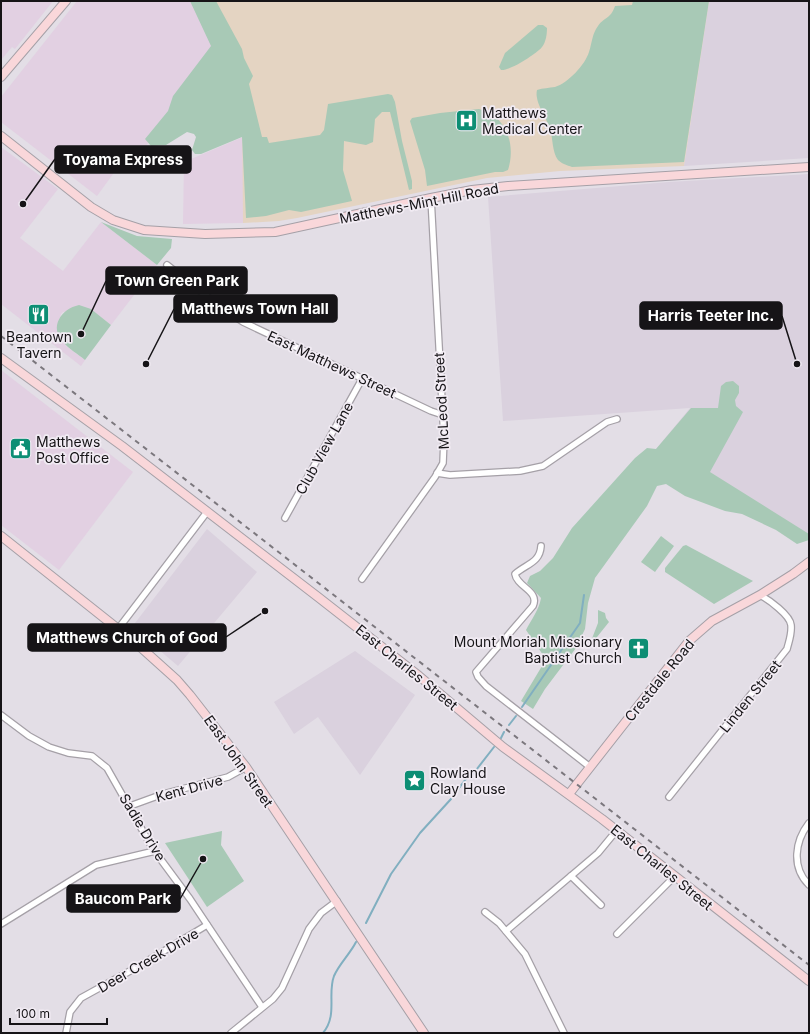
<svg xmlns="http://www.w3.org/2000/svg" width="810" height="1034" viewBox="0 0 810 1034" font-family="Inter,sans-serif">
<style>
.commercial{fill:#e2d0e2}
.built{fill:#dad1de}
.medical{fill:#e4d4c2}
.green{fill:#a8c9b6}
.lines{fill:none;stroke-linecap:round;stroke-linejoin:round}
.stream{stroke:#81afc0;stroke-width:2}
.street-casing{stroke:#a5a0a7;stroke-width:8}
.secondary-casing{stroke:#a5a0a7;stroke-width:10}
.street{stroke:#fff;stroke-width:5.5}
.secondary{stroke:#f9d7da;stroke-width:8}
.rail{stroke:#7b777d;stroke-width:2;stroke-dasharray:5 5;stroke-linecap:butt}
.labels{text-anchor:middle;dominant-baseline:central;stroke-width:3.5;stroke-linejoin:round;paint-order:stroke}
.poi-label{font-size:14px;fill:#161417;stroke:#f1ebf3;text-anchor:start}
.street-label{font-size:14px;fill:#161417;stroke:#f1ebf3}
.leader{fill:none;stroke:#161417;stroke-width:1.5}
.callout-dot{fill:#161417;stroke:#f1ebf3;stroke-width:1.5}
.callout{fill:#161417;stroke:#161417;stroke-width:1.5}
.callout-label{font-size:15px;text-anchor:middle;font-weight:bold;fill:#fff}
</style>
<rect width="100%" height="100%" fill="#e3dee6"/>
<!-- commercial -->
<g class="commercial">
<path d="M1,1H53L15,49L12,47L1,60Z"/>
<path d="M77,1H193L217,45L181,102L141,152L132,148L97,196L1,122V97Z"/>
<path d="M243,137V223L183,224L184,162Z"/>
<path d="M1,147L58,189L20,238L63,271L101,222L157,265L111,325L91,309L63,312L61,314L57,328L66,346L85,360L81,366L1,304Z"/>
<path d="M1,370L133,472L59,570L1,525Z"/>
</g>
<!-- built -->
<g class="built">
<path d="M709,1H809V158L684,166Z"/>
<path d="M809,174V539L656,449L690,408L503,421L488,197L669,182Z"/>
<path d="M207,529L257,572L178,666L132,627Z"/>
<path d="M355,651L415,695L360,775L318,717L294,734L274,702Z"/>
</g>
<!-- medical -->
<path class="medical" d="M193,1H709L684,166L560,171L487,178L297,218L279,221L243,223L242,104Z"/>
<!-- green -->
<g class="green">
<path d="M190,1H216L242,49L244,58L253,76L249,84L262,137H267L269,143L320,135L324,130L328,104L388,94L392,95L395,102L402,141L412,181V189L409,190L390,112H382L375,119L373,142L366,145L344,141L343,170L352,201L301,212L289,210L266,216L246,218L242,137L201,154H195L192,150L196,137L194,134L187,132L166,145L151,146L145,139L168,111L173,96L211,46Z"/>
<path d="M633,1H709L684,162L572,167C567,165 562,164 558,160C552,152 553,138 550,129C547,118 534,102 537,90C543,88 549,88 555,87C568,83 585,65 589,52C592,43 592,34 598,26C605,16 610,20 615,6L632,5Z"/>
<path d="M538,25H543L547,28C547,34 546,42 542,47C536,54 510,71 501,70L499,67L505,53Z"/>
<path d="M479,109C507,116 516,145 508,170L503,172H495L427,186L425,170L410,121L412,118L440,113Z"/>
<path d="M101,222L137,236L172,239L171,248L157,265Z"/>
<path d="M79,305L91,309L111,325L85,360C78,354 69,349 63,342C49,327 61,309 79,305Z"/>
<path d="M733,381L739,386V393L735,400L736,406L743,412L710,472L809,534V540L797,544L776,530L742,514L725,511L685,496L666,484L657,486L647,506L595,578L588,603L585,629L576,648L545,689L533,709L521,701L542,666L543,655L526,630C531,620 539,610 541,598L527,583L530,576L540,571L553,558L572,528L635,458L647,448L656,449L691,408H718L721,386L726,382Z"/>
<path d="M661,536L674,546L655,572L641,562Z"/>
<path d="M686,545L753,581L714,604L665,572V568L683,546Z"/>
<path d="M598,610L605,613L606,618L609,622L593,642L591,641L598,623Z"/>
<path d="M222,831L221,845L244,881L207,907L165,843Z"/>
</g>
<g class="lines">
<!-- stream -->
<g class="stream">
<path d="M522,707L580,623L584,595"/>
<path d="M509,725L516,716"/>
<path d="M501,738L504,732"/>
<path d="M366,923L391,874L420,833L451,799L465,780L473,774L494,747"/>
<path d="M323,1033C338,1015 327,994 334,976C339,964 350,954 356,942"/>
</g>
<defs>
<g id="street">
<path d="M167,265L223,309L243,322L431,411L443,415"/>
<path d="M437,473L450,475L520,471L543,466L607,422L617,419"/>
<path d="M285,518L362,379"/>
<path d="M541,546C540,563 526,564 515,574C517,587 540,591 533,606L476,672L478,677L486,686L590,767"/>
<path d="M362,579L435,477L443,463L444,438L431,198"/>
<path d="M118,629L207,512"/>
<path d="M1,715L29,736L49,747L68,753L92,756L107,768L153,849L190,899L262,1007"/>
<path d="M669,797L787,649C789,641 792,634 791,625C790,615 769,600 760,595"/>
<path d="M130,806L163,794L228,777L246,767"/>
<path d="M809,823C795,841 791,867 809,885"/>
<path d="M571,876L601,905"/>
<path d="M485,912L499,923L525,954L564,1033"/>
<path d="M1,924L96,865L155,851"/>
<path d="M506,931L598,853L617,830"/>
<path d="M617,934L675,876"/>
<path d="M66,1033L70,1012L81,998L139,966L207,925"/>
<path d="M231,1033L273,999L282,988L309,929L321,913L337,901"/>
</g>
<g id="secondary">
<path d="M1,77L66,1"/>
<path d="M1,136L91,207L113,220L144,230L205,234L275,232L431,198L472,190L508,186L809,167"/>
<path d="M1,358L122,446L318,597L419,676L503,747L602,819L809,981"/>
<path d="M1,536L137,644L177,680L190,695L246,767L424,1033"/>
<path d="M569,794L689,641L712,621L760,595L793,574L809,562"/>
</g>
</defs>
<!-- street casing -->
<use href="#street" class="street-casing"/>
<!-- secondary casing -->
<use href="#secondary" class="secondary-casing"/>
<!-- street -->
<use href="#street" class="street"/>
<!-- secondary -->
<use href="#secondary" class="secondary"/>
<!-- rail -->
<path class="rail" d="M1,336L809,965"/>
</g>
<!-- icons -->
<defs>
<symbol id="hospital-square" viewBox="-11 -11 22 22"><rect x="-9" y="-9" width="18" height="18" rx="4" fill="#0d8e74" stroke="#f1ebf3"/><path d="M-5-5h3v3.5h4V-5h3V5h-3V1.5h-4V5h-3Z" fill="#fff"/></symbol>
<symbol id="restaurant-square" viewBox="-11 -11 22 22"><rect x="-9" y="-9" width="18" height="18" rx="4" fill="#0d8e74" stroke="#f1ebf3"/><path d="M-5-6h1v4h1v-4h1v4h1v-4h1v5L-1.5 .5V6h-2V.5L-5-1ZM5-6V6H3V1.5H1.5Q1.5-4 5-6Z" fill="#fff"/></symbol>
<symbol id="civic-square" viewBox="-11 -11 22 22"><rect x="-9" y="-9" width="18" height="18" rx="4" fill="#0d8e74" stroke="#f1ebf3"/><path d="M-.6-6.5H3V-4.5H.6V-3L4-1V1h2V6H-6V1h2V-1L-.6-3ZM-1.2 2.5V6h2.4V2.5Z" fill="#fff"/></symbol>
<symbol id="church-square" viewBox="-11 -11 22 22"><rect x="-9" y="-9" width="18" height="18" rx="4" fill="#0d8e74" stroke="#f1ebf3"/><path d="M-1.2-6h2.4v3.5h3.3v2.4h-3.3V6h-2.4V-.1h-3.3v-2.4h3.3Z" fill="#fff"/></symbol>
<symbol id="sight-square" viewBox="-11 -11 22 22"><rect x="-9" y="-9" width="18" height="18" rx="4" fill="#0d8e74" stroke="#f1ebf3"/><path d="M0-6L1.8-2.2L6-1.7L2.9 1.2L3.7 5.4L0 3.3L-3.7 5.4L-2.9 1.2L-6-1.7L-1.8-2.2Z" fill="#fff"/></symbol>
</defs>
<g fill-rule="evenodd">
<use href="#hospital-square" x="454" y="108" width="25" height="25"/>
<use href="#restaurant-square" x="26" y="302" width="25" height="25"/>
<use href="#civic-square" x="8" y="436" width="25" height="25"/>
<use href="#church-square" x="626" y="636" width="25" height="25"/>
<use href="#sight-square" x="402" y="768" width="25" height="25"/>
</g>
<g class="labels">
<!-- poi labels -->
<g class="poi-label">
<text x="482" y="112">Matthews<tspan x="482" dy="16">Medical Center</tspan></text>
<text x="39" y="336" text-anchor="middle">Beantown<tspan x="39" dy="16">Tavern</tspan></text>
<text x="36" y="441">Matthews<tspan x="36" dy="16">Post Office</tspan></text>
<text x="622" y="641" text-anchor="end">Mount Moriah Missionary<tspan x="622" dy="16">Baptist Church</tspan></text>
<text x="430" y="772">Rowland<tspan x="430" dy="16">Clay House</tspan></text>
</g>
<!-- street labels -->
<g class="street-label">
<text transform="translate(419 203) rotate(-11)">Matthews-Mint Hill Road</text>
<text transform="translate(332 364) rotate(25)">East Matthews Street</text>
<text transform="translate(441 401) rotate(-93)">McLeod Street</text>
<text transform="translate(324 448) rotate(-61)">Club View Lane</text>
<text transform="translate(407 667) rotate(39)">East Charles Street</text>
<text transform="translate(659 680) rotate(-51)">Crestdale Road</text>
<text transform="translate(750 696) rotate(-51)">Linden Street</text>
<text transform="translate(239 761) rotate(55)">East John Street</text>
<text transform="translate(189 788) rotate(-15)">Kent Drive</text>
<text transform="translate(143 827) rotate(59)">Sadie Drive</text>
<text transform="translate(662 867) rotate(39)">East Charles Street</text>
<text transform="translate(148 960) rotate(-30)">Deer Creek Drive</text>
</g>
</g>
<!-- callouts -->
<path class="leader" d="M23 204L55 159M81 334L106 281M146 364L174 309M797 364L782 316M265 611L226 637M203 859L180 899"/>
<g class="callout-dot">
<circle cx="23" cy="204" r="4"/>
<circle cx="81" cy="334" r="4"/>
<circle cx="146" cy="364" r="4"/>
<circle cx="797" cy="364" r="4"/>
<circle cx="265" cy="611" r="4"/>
<circle cx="203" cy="859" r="4"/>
</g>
<g class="callout">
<rect x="55" y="146" width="136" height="27" rx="4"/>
<rect x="106" y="267" width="141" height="27" rx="4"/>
<rect x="174" y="295" width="163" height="27" rx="4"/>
<rect x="640" y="302" width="142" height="27" rx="4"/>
<rect x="28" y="624" width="198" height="27" rx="4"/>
<rect x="67" y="885" width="113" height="27" rx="4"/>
</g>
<g class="callout-label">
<text x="123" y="165">Toyama Express</text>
<text x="177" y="286">Town Green Park</text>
<text x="255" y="314">Matthews Town Hall</text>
<text x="711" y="321">Harris Teeter Inc.</text>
<text x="127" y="643">Matthews Church of God</text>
<text x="123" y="904">Baucom Park</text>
</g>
<!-- border -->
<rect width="810" height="1034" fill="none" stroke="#161417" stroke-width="4"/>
<!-- scale -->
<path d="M10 1018v6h97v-6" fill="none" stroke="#161417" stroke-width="2"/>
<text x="16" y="1018" font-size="12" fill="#161417" stroke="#f1ebf3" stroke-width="3" paint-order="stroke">100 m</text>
</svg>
